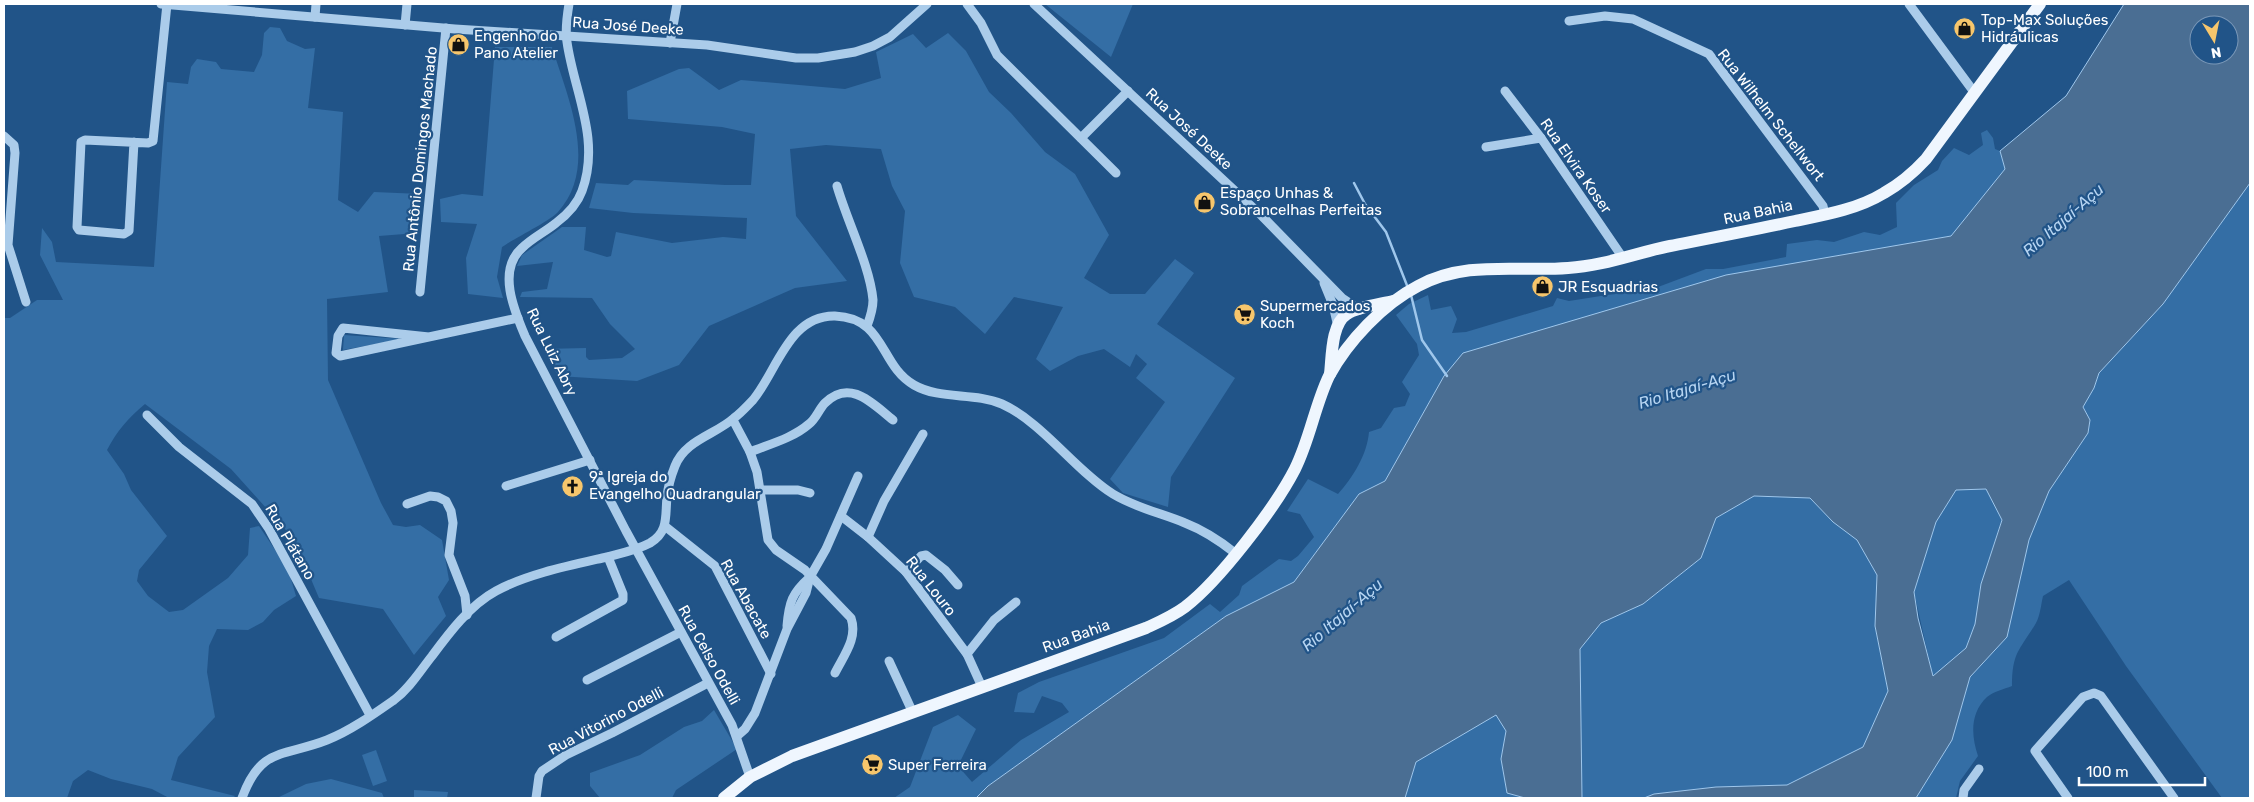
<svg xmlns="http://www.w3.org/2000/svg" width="2254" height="802" viewBox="0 0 2254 802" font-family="Rubik,sans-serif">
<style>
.green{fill:#346ea5}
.water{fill:#4a6e93;stroke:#9fc7ec;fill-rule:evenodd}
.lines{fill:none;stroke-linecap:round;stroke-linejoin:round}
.stream{stroke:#9fc7ec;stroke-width:2.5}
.minor{stroke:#abccea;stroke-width:9}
.major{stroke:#eff6fe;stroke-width:12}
.labels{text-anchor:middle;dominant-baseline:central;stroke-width:4.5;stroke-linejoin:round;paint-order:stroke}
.poi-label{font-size:15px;fill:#fff;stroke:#215488;text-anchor:start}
.street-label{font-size:15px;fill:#fff;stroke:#215488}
.water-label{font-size:16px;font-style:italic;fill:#b7d5f2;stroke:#215488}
</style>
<rect width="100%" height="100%" fill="#215488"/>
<!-- green -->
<g class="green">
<path d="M1045,4H1133L1111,57Z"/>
<path d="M270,27L280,28L287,41L305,49L315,48L308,108L343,112L338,200L358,212L374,192L421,194L417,233L379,236L388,292L327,299L328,380L381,503L393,525L406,527L420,525L442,540L449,580L438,597L446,616L414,655L383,609L319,598L294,539L231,469L145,404C128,418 117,431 107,450L124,474L131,490L167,536L139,570L137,581L148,596L169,612L183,610L228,578L248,555L250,528L259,526L288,569L296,596L274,610L263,622L248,630L217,629L209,646L207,672L215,717L178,757L171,780L235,796L233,798H169L152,789L111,779L88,770L73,781L67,798H4V318H10L37,300H63L40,255L42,228L52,242L56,262L154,267L167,82L188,84L191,67L197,59L216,62L221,69L254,72L262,55L264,33Z"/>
<path d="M948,33L966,51L989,92L1011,113L1045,152L1075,174L1109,235L1084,278L1110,294H1145L1175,259L1194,273L1157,324L1235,378L1171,477L1168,507L1123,493L1110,479L1165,402L1136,378L1147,364L1136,354L1130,367L1104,349L1078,356L1050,371L1036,359L1063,307L1014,297L985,334L955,307L914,297L900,263L905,211L892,186L881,149L826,145L790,149L796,216L847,281L795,288L709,326L679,365L637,381L558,376L544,349L586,348V357L589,360L622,358L635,349L610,324L592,298L520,297L522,292L547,289L553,262L517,266L522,255L562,227H586L584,250L607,257L611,256L616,232L672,243L723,237L746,239L747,218L633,213L589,208L596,183L628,185L634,180L725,185H751L755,134L722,127L628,119L627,91L679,69L689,68L719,90L741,80L845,89L881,78L876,52L913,34L926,48Z"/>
<path d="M495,47H552C568,98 599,167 558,212C550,221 515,238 502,247L497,277L503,298L468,294L466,258L477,224L441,222L440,199L462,194L483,196Z"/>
<path d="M1987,130L1993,138L1995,149L2000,151L2005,169L1951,236L1879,249L1444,376L1385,481L1359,494L1294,582L1226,616L988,786L976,798H894L910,787L933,727L958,715L976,729L958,766L972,782L1021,740L1069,712L1062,703L1042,696L1034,713L1014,712L1018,693L1039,682L1164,638L1210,604L1220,612L1239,595L1242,586L1279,559L1291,561L1298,556L1314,537L1300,514L1287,511L1308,479L1338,494C1353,477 1367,455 1369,432L1381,428L1394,408L1405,406L1410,394L1402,382L1419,355L1417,344L1396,315L1409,304L1428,295L1431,310L1451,306L1457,319L1452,333L1466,332L1553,306L1557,298L1569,301L1658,287L1706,269H1723L1786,257L1787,244L1817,240L1834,242L1864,232L1880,235L1897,227L1896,203L1914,185L1938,170L1942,161L1954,148L1969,155L1983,145L1981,133Z"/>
<path d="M2250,183V798H2222L2126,666L2069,580L2043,596C2041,605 2040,616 2036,623C2020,650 2012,652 2012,686C2004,689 1993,692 1987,697C1970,713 1971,735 1978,756L1960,781L1956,798H1916L1952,740L1970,677L2006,637L2029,540L2049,491L2088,433L2090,420L2083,407L2094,388L2099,373L2163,304Z"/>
<path d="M344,335L403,339L343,350Z"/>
<path d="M1986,488L2002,519L1981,584L1975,624L1966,648L1933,677L1914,592L1936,522L1956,490Z"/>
<path d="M1754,496L1810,498L1833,522L1857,540L1877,575L1875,626L1888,691L1863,747L1787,785L1716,787L1654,794L1644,798H1582L1580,649L1601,623L1643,604L1701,558L1716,518Z"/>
<path d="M714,710L737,749L676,790L672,798H600L590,786V773L640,755L684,727L702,721Z"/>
<path d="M1496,714L1506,731L1501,759L1507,793L1525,798H1405L1416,762Z"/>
<path d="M376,750L387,781L373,786L362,755Z"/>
<path d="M331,779L382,793L384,798H277L306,784Z"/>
<path d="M414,790L448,792L447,798H414Z"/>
</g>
<!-- water -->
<path class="water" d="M2124,4H2250V183L2163,304L2099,373L2094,388L2083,407L2090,420L2088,433L2049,491L2029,540L2007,637L1970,677L1952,740L1916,798H1644L1654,794L1716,787L1787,785L1863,747L1888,691L1875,626L1877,575L1857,540L1833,522L1810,498L1754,496L1716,518L1701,558L1643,604L1601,623L1580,649L1582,798H1525L1507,793L1501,759L1506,731L1496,715L1416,762L1405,798H976L988,786L1226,616L1294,582L1359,494L1385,481L1444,376L1463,353L1726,275L1951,236L2005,169L2000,151L2066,96ZM2199,25H2229V55H2199ZM1986,489L2002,520L1981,584L1975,624L1966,648L1933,676L1918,618L1914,592L1936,522L1956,490Z"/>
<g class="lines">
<!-- stream -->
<g class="stream">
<path d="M1354,183L1365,204L1386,232L1408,288"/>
<path d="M1411,295L1422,340L1447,376"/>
</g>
<!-- minor -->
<g class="minor">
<path d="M161,4L455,29L707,45L796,58H818L855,52L873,46L890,37L927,4"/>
<path d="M569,4C567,16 565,30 567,42C574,92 601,139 582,191C577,205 568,214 556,223C545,232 532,238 522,248C497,270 514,310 525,336L626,531L732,725L750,777"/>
<path d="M967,4L981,23L997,55L1116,173"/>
<path d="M1034,4L1262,216L1342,298L1360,310"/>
<path d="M1909,4L1974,92"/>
<path d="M315,17L316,4"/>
<path d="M1569,21L1605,16L1633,19L1709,54L1823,206L1825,215"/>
<path d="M405,25L407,4"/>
<path d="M670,43L677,4"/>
<path d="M1505,91L1541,138L1623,258"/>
<path d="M4,136L14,145L15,153L8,245L26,302"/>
<path d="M1081,138L1128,91"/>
<path d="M134,142L129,231L124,234L79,230L77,227L81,142L85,140L148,143L153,141L167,4"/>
<path d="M1486,147L1541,138"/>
<path d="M837,186C847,221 870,266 873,300C873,309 870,318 867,326"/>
<path d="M1324,283L1333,305L1338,327"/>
<path d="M420,292L446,28"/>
<path d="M429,337L343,328L338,336L336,353L340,356L518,318"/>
<path d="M147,415L179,447L252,504L269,529L370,715"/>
<path d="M733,420L750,452L757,472L768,540L776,550L805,570L851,618C858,638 844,655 835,673"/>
<path d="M750,452C770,444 793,438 809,424C816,419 819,409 825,403C850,378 873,404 893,420"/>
<path d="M506,486L590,460"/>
<path d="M761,490H798L810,493"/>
<path d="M407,504L430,496L438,497L446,501L451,511L453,523L449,555L465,596L467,615"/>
<path d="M841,516L868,537L906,572L967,654L982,687"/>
<path d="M666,527L715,566L771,674"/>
<path d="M868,537L884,501L923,434"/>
<path d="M906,572L921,556L926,555L945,570L958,585"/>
<path d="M787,626C789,602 792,593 810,577"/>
<path d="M556,637L623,600V594L608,557"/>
<path d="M967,654L994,620L1016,602"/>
<path d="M889,661L913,713"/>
<path d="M587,680L681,632"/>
<path d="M737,736L745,729L755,713L787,629L806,593L810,577L826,549L858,476"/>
<path d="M242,798C261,746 284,757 327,740C350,731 374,714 394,700C410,688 420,671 432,656C449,633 470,605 496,591C527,574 572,565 607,557C622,553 637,550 650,543C669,532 665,516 667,497C668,487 671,476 675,466C685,440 715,435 734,418C741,413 747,406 753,400C777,371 789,315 835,316C886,318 879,365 914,385C940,400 974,392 1002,404C1042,422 1076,471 1113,494C1136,508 1161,513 1185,523C1203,530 1220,541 1235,553"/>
<path d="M536,798L539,776L542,771L566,755L612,733L708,683"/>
<path d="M1963,798L1964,790L1979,769"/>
<path d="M2068,798L2035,751L2083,697L2094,693L2101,696L2174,798"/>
</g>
<!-- major -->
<g class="major">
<path d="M1330,374C1332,357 1331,324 1347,314C1357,307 1381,304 1393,301"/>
<path d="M724,798L750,777L792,756L1146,628C1159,622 1173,616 1185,607C1219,581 1275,508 1295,469C1310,439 1315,405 1329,376C1348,341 1383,304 1418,286C1466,260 1517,272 1568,268C1603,266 1636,253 1670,246C1711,238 1753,230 1795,221C1825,215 1858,209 1884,193C1900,184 1914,172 1926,159L2040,4"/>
</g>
</g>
<!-- icons -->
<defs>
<symbol id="shop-disc" viewBox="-11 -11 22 22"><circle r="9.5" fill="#f7c66c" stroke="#215488"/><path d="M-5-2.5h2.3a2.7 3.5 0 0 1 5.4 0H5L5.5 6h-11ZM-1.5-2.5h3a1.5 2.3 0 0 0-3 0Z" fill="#111"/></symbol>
<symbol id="supermarket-disc" viewBox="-11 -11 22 22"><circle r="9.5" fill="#f7c66c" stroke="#215488"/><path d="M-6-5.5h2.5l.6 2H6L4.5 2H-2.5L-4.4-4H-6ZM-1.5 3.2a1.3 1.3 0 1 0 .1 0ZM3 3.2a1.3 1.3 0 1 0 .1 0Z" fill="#111"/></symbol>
<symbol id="church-disc" viewBox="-11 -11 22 22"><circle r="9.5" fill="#f7c66c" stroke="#215488"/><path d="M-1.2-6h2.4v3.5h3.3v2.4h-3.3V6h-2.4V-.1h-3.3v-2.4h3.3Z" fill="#111"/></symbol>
</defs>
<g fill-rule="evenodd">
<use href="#shop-disc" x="1952" y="16" width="25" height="25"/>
<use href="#shop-disc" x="446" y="32" width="25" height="25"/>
<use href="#shop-disc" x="1192" y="190" width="25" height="25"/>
<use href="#shop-disc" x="1530" y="274" width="25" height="25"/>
<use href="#supermarket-disc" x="1232" y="302" width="25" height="25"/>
<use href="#church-disc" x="560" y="474" width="25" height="25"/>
<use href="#supermarket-disc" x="860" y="752" width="25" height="25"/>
</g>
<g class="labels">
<!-- poi labels -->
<g class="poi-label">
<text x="1981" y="20">Top-Max Soluções<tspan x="1981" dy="17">Hidráulicas</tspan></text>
<text x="474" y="36">Engenho do<tspan x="474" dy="17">Pano Atelier</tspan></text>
<text x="1220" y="193">Espaço Unhas &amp;<tspan x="1220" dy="17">Sobrancelhas Perfeitas</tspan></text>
<text x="1558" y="287">JR Esquadrias</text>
<text x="1260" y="306">Supermercados<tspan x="1260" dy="17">Koch</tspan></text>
<text x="589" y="477">9ª Igreja do<tspan x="589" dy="17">Evangelho Quadrangular</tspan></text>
<text x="888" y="765">Super Ferreira</text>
</g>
<!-- street labels -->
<g class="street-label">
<text transform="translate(628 26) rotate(4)">Rua José Deeke</text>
<text transform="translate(1771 115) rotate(52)">Rua Wilhelm Schellwort</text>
<text transform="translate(1189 129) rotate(43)">Rua José Deeke</text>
<text transform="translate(420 159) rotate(-84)">Rua Antônio Domingos Machado</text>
<text transform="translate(1576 166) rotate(55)">Rua Elvira Koser</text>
<text transform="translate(1758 212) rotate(-12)">Rua Bahia</text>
<text transform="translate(552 352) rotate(64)">Rua Luiz Abry</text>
<text transform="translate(290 542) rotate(60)">Rua Plátano</text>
<text transform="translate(931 586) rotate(52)">Rua Louro</text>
<text transform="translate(746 599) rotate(61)">Rua Abacate</text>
<text transform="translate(1076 636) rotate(-20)">Rua Bahia</text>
<text transform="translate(709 655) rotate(61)">Rua Celso Odelli</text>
<text transform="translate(606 721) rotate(-28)">Rua Vitorino Odelli</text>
</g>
<!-- water labels -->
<g class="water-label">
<text transform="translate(2063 220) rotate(-41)">Rio Itajaí-Açu</text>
<text transform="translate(1687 389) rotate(-17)">Rio Itajaí-Açu</text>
<text transform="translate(1342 615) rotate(-41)">Rio Itajaí-Açu</text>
</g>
</g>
<!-- border -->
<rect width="2254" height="802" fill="none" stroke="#ffffff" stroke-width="10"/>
<!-- north arrow -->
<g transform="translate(2214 40) rotate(170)"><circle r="24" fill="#215488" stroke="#7a98b8"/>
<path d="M0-4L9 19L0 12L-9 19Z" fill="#f7c66c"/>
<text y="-8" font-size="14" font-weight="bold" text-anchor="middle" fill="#ffffff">N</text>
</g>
<!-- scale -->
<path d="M2079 777v8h126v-8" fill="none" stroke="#ffffff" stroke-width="2.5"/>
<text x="2086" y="777" font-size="15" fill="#ffffff" stroke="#215488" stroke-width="4" paint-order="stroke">100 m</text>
</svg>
